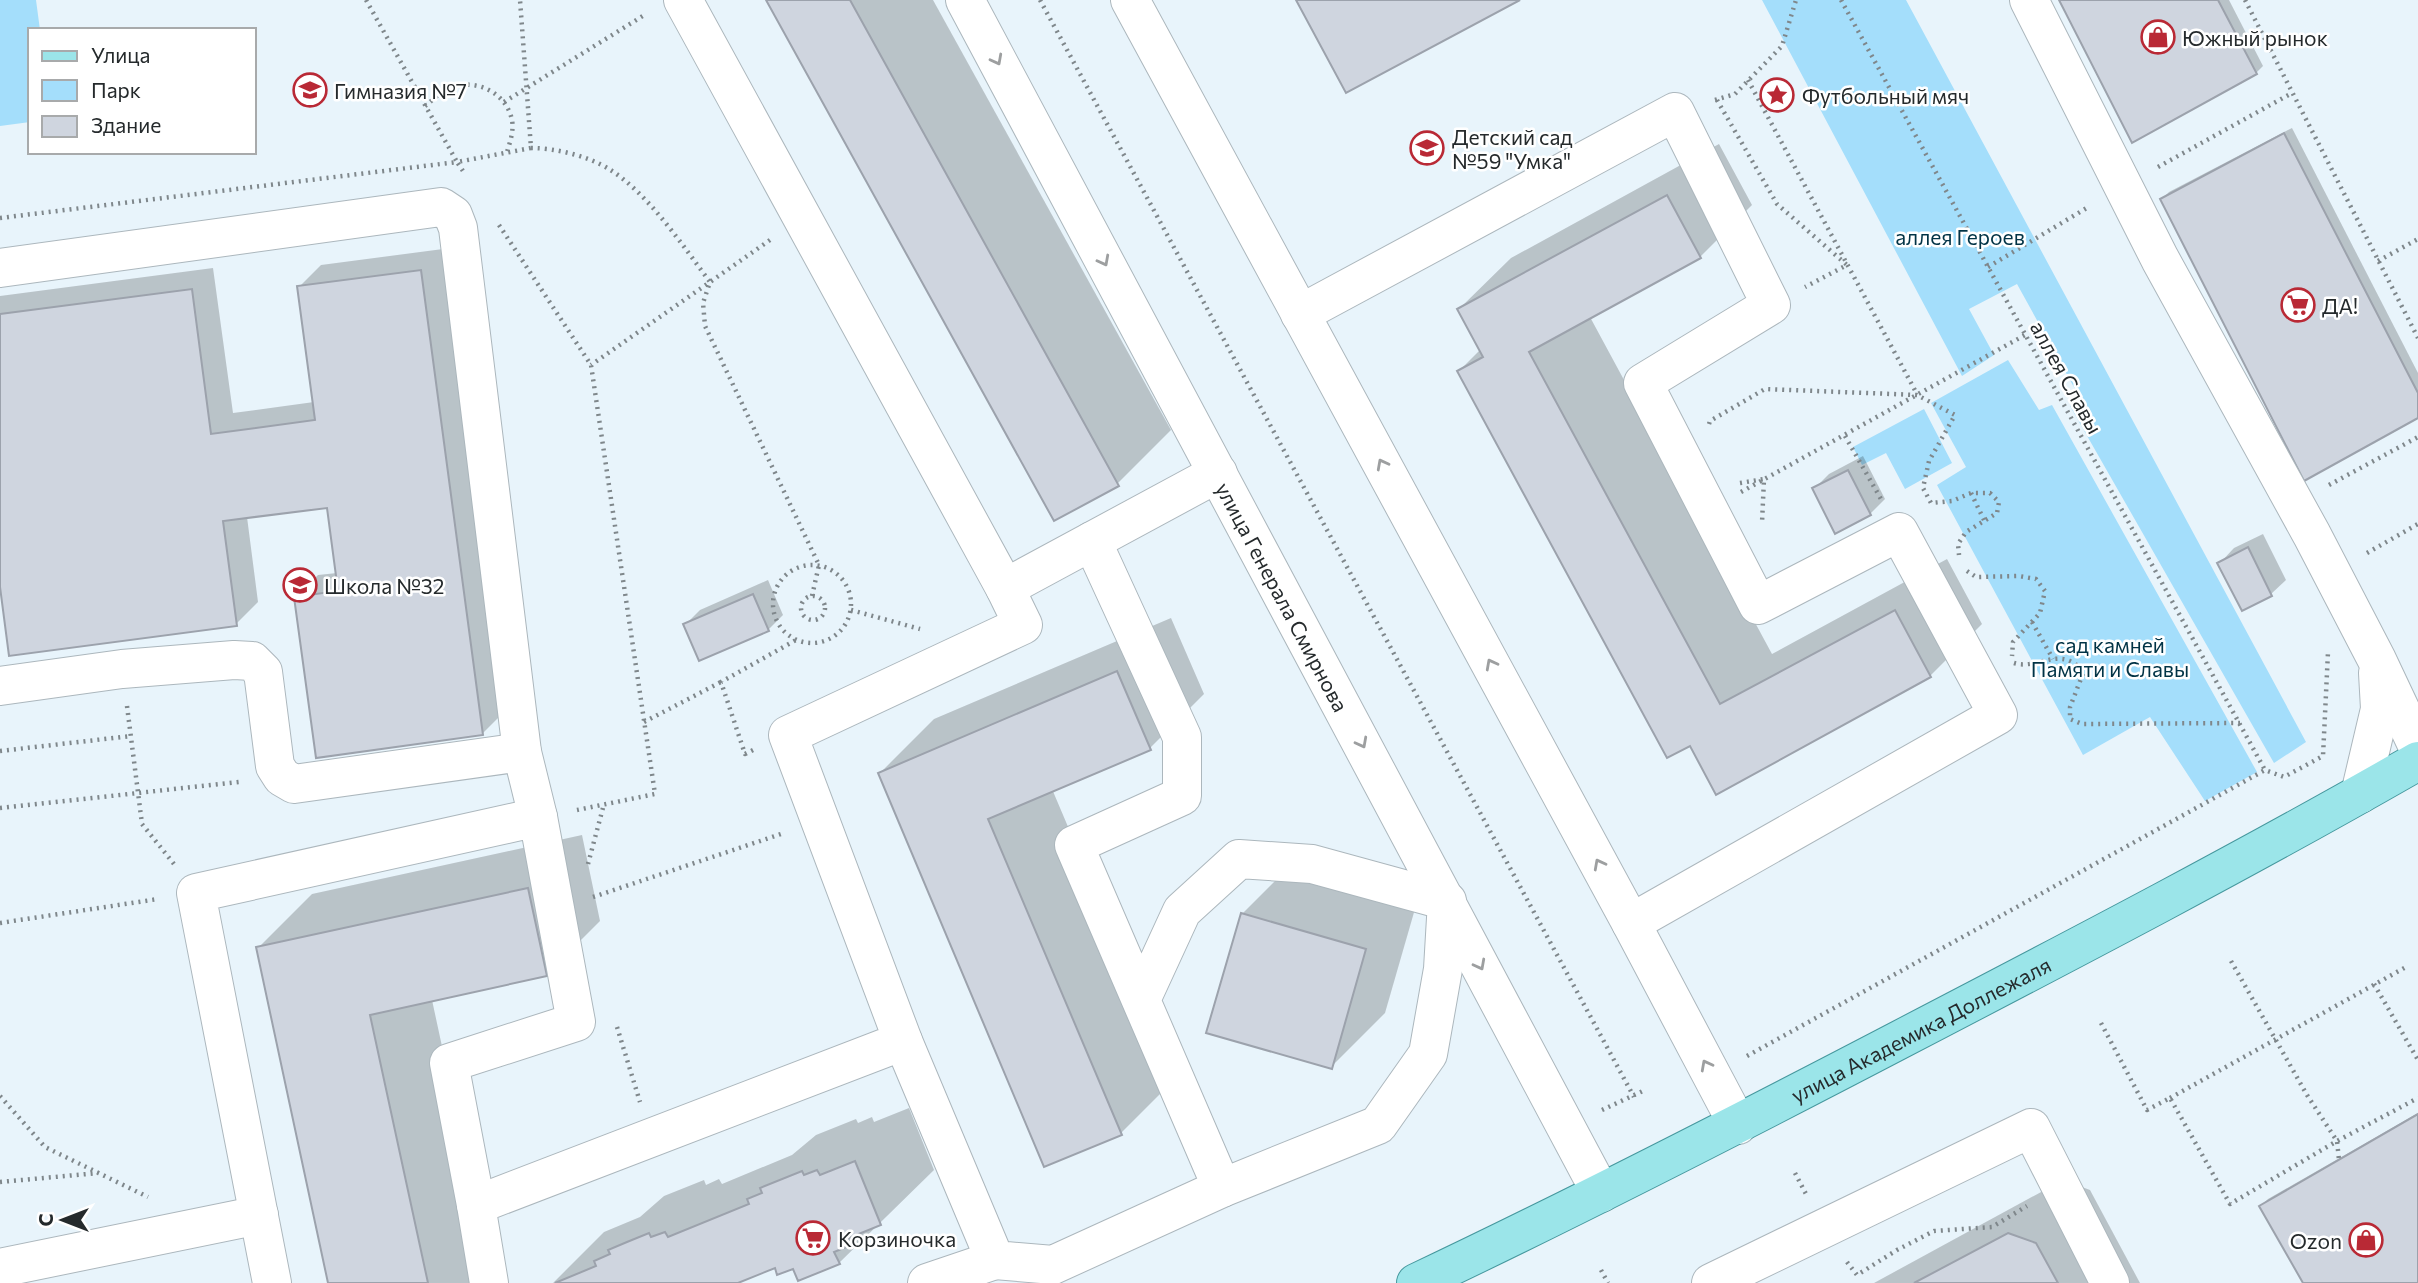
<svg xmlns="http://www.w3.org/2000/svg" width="2418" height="1283" viewBox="0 0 2418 1283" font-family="Commissioner,sans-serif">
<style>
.green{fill:#a4defb}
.shadow{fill:#0003}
.building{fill:#cfd5df;stroke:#9ca2ac;stroke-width:2}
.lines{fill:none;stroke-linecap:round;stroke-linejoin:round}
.minor-casing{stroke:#acb7bd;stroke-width:40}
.major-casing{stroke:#46989e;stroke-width:40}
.path{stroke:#7f878b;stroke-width:4.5;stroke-dasharray:2 5;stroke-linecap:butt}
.minor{stroke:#fff;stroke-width:38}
.major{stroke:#9be5e9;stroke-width:38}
.oneway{stroke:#9d9fa0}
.labels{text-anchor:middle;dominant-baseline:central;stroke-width:5;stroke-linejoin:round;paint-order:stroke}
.poi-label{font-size:21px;fill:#252a2c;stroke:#fff;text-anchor:start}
.park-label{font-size:21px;fill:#013346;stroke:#fff}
.street-label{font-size:21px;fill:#252a2c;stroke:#fff}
</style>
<rect width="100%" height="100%" fill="#e8f4fb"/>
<!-- green -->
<g class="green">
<path d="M0,0H36L40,30H30V122L0,126Z"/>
<path d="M1762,0H1906L2306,742L2274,763L2070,406L2081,400L2017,284L1969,309L1994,355L1962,376Z"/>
<path d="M2008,360L2039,410L2052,405L2257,772L2205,801L2150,717L2083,755L1937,485L1966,467L1931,403Z"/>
<path d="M1924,409L1952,463L1905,489L1886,453L1862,465L1853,447Z"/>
</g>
<!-- shadow -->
<g class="shadow">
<path d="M768,0H933L1171,430L1117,484Z"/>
<path d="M2061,0H2229L2263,66L2256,73Z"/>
<path d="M2292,128L2418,373V416L2162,199L2169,192Z"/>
<path d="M1719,144L1752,205L1700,257L1590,317L1772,654L1947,559L1982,624L1930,676L1717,792L1691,743L1459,371L1481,349L1459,309L1511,258Z"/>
<path d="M443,249L505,711L483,733L296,597L318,575L337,573L328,506L247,517L258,602L236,624L0,580V296L213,268L233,413L314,402L299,287L321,265Z"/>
<path d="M1863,456L1885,499L1870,514L1814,489L1829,474Z"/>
<path d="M2263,534L2286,580L2271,594L2220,563L2234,548Z"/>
<path d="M768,580L783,615L768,630L685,625L700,610Z"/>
<path d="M1171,618L1204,694L1150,748L1052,789L1175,1079L1121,1133L880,773L934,719Z"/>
<path d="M582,835L600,921L546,975L432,1000L493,1283H330L258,948L312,894Z"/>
<path d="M1296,860L1419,895L1385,1013L1331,1067L1242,914Z"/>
<path d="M909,1108L934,1170L839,1263L794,1267L776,1266L734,1283H553L604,1232L640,1217L664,1196L704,1180L706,1185L719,1179L722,1184L792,1155L816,1135L856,1119L858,1123L872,1117L874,1122Z"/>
<path d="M2418,1113V1283H2305L2261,1206L2268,1199Z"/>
<path d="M2063,1180L2090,1190L2140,1283H1874Z"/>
</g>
<!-- building -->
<g class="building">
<path d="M766,0H850L1119,486L1054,521Z"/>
<path d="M1296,0H1520L1346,93Z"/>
<path d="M2059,0H2218L2257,74L2132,143Z"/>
<path d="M2284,133L2418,393V418L2304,481L2160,199Z"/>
<path d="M1667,195L1701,258L1529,352L1720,704L1895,610L1931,677L1716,795L1690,746L1667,758L1457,371L1483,357L1457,309Z"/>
<path d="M421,270L483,735L316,758L294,597L338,591L327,508L223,521L237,626L9,656L0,587V314L192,289L211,434L315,420L297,286Z"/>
<path d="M1848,470L1871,515L1835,534L1812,488Z"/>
<path d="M2248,547L2272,596L2242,611L2217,563Z"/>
<path d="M753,594L769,631L699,661L683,624Z"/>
<path d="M1117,671L1151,750L988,819L1122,1135L1044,1167L878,773Z"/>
<path d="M528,888L547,976L370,1015L428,1283H328L256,947Z"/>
<path d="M1241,913L1366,949L1332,1069L1206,1033Z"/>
<path d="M2418,1114V1283H2303L2259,1206Z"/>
<path d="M855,1161L881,1225L846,1239L849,1246L834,1252L840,1264L798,1281L793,1269L777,1275L775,1268L738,1283H555L596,1266L594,1261L610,1254L608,1250L627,1242L649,1233L651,1237L665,1232L668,1237L749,1204L747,1199L762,1193L760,1188L802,1171L804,1175L817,1170L820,1175Z"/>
<path d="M2008,1233L2036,1243L2058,1283H1914Z"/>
</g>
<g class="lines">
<defs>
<g id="minor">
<path d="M683,0L1005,588"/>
<path id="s1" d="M965,0L1601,1193"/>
<path d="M1130,0L1631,923L1738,1125"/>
<path d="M2029,0L2160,259L2312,535L2377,660L2418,747"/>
<path d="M0,268L441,207L453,215L458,228L522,752L538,817"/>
<path d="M1300,314L1675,112L1771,305L1643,383L1758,605L1899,532L1998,715L1631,923"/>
<path d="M1092,541L1182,737V796L1074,845L1222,1188L1378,1125L1428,1054L1443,969L1447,901L1312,864L1239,859L1182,911L1141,1000"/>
<path d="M0,686L122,669L234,660L252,661L263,672L275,766L282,777L294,784L522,752"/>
<path d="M2360,794L2380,709L2378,673"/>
<path d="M903,1041L995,1260L1053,1265L1222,1188"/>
<path d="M0,1268L259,1215"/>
<path d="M272,1283L196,893L538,817L576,1022L449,1063L476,1205"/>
<path d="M489,1283L476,1205L903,1041L788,735L1023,625L1005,588L1218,473"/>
<path d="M927,1283L995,1260"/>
<path d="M1711,1283L2031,1128L2110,1283"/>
</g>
<g id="major">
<path id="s2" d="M1416,1283C1581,1205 1742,1122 1903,1038C2076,948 2249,858 2418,761"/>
</g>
</defs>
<!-- minor casing -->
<use href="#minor" class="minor-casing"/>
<!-- major casing -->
<use href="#major" class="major-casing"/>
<!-- path -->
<g class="path">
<path d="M366,0L457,162L531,148L520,0"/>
<path d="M1040,0L1634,1097"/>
<path d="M1841,0L2265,770"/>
<path d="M2245,0L2418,338"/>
<path d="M1748,80L1917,394"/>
<path d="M1715,100L1735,94L1782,46L1796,0"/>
<path d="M1717,100L1777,204L1847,265L1805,287"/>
<path d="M504,102L646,14"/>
<path d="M425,106C432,101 439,93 447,89C473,77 506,91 512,120C514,131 510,142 507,152"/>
<path d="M531,148C555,148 588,156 609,169C648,193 683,246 710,282L591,365"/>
<path d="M2158,167L2292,93"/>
<path d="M0,218L457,162L465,174"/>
<path d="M499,225L591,365L655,794L577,810"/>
<path d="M770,240L710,282L703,303L705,326L819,565L812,596"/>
<path d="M2378,261L2418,239"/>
<path d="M1988,267L2090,206"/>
<path d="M1709,424L1710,421L1765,389L1917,395L1955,415L1929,461L1923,488L1931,503L1952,501L1971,493H1990L1999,502L1997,513L1966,532L1958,544L1959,555"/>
<path d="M1845,436L1881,499"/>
<path d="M1740,483L1764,479L1762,523"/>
<path d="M2329,485L2418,437"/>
<path d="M1741,492L2025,335"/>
<path d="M1971,493L1985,522"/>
<path d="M2367,553L2418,524"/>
<circle cx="812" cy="604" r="39"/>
<path d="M1967,571L1976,577L2019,576L2036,579L2045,591L2040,613L2013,642L2012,656"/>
<circle cx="813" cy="608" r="12"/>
<path d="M851,610L920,629"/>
<path d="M2032,622L2053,659"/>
<path d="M2014,663C2033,669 2052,653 2070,661C2075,663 2080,668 2084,671L2070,707V719L2082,724L2240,723"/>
<path d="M127,706L142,824L174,864"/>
<path d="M644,722L721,682"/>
<path d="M753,750L745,754L721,682L796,640"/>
<path d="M0,751L131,736"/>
<path d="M0,808L239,782"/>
<path d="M588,864L604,804"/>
<path d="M593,897L784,833"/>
<path d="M0,923L158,899"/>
<path d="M2231,961L2307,1095L2337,1141L2339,1160"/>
<path d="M2374,984L2418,1060"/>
<path d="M2101,1023L2147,1110L2170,1098L2230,1204L2337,1141L2418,1098"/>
<path d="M617,1027L640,1102"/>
<path d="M1747,1056L2265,770L2284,777L2323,756L2328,652"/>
<path d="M0,1096L45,1147L148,1197"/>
<path d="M2170,1098L2406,967"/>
<path d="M1602,1110L1645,1090"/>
<path d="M1795,1173L1806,1194"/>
<path d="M0,1182L98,1173"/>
<path d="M1847,1262L1857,1275L1897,1250L1934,1231L1992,1227L2027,1206"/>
<path d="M1601,1270L1608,1283"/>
</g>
<!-- minor -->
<use href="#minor" class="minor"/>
<!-- major -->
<use href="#major" class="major"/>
</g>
<!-- one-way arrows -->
<defs><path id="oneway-chevron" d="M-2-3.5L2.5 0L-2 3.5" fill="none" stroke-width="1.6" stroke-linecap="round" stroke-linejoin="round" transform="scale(1.75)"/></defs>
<g class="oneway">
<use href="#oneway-chevron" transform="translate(997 60) rotate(62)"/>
<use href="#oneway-chevron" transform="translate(1104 261) rotate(62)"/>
<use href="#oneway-chevron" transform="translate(1382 464) rotate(-118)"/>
<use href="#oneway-chevron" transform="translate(1491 664) rotate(-118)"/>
<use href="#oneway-chevron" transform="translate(1362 743) rotate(62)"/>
<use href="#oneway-chevron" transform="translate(1599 864) rotate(-118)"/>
<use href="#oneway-chevron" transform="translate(1480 965) rotate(62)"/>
<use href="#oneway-chevron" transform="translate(1706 1065) rotate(-118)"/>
</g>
<!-- icons -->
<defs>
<symbol id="shop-ring" viewBox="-11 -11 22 22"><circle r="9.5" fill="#fff" stroke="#b92935" stroke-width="1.5"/><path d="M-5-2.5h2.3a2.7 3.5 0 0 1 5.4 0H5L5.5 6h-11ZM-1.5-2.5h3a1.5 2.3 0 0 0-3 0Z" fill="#b92935"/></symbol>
<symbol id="school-ring" viewBox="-11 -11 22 22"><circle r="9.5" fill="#fff" stroke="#b92935" stroke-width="1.5"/><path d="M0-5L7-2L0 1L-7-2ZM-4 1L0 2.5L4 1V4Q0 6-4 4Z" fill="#b92935"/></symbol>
<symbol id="sight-ring" viewBox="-11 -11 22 22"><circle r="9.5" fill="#fff" stroke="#b92935" stroke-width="1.5"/><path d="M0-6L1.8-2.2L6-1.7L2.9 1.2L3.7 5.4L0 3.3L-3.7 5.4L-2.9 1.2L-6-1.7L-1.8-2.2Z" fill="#b92935"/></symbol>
<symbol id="supermarket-ring" viewBox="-11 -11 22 22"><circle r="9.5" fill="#fff" stroke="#b92935" stroke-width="1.5"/><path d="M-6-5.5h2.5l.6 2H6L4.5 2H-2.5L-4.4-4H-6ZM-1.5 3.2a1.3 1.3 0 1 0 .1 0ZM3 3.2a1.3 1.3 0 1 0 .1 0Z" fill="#b92935"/></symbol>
</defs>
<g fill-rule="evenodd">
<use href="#shop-ring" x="2139" y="18" width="38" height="38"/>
<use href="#school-ring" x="291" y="71" width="38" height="38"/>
<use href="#sight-ring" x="1758" y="76" width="38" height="38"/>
<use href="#school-ring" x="1408" y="129" width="38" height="38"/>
<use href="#supermarket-ring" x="2279" y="286" width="38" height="38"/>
<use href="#school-ring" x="281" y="566" width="38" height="38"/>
<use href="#supermarket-ring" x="794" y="1219" width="38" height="38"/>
<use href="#shop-ring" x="2347" y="1221" width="38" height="38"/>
</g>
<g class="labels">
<!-- poi labels -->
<g class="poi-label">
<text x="2182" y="37">Южный рынок</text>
<text x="334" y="90">Гимназия №7</text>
<text x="1802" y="95">Футбольный мяч</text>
<text x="1452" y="136">Детский сад<tspan x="1452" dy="24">№59 "Умка"</tspan></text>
<text x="2322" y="305">ДА!</text>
<text x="324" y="585">Школа №32</text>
<text x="838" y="1238">Корзиночка</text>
<text x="2342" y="1240" text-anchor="end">Ozon</text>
</g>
<!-- park labels -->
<g class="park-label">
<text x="1960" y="236">аллея Героев</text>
<text x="2110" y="644">сад камней<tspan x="2110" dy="24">Памяти и Славы</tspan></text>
</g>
<!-- street labels -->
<g class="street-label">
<text transform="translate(2067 377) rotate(61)">аллея Славы</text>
<text stroke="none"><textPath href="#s1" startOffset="676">улица Генерала Смирнова</textPath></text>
<text stroke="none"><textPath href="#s2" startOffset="565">улица Академика Доллежаля</textPath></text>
</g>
</g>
<!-- legend -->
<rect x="28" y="28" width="228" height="126" fill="#ffffff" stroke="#a8aaab" stroke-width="2"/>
<rect x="42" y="51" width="35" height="10" fill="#9be5e9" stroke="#a8aaab" stroke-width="2"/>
<text x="91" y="63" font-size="21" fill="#252a2c">Улица</text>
<rect x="42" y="80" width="35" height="21" fill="#a4defb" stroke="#a8aaab" stroke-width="2"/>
<text x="91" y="98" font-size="21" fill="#252a2c">Парк</text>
<rect x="42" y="116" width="35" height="21" fill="#cfd5df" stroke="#a8aaab" stroke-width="2"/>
<text x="91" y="133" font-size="21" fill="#252a2c">Здание</text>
<!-- north arrow -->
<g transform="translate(63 1220) rotate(270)" stroke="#ffffff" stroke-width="5" paint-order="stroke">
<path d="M0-5L12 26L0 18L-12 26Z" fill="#252a2c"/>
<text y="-10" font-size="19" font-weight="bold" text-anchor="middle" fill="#252a2c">С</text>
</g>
</svg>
